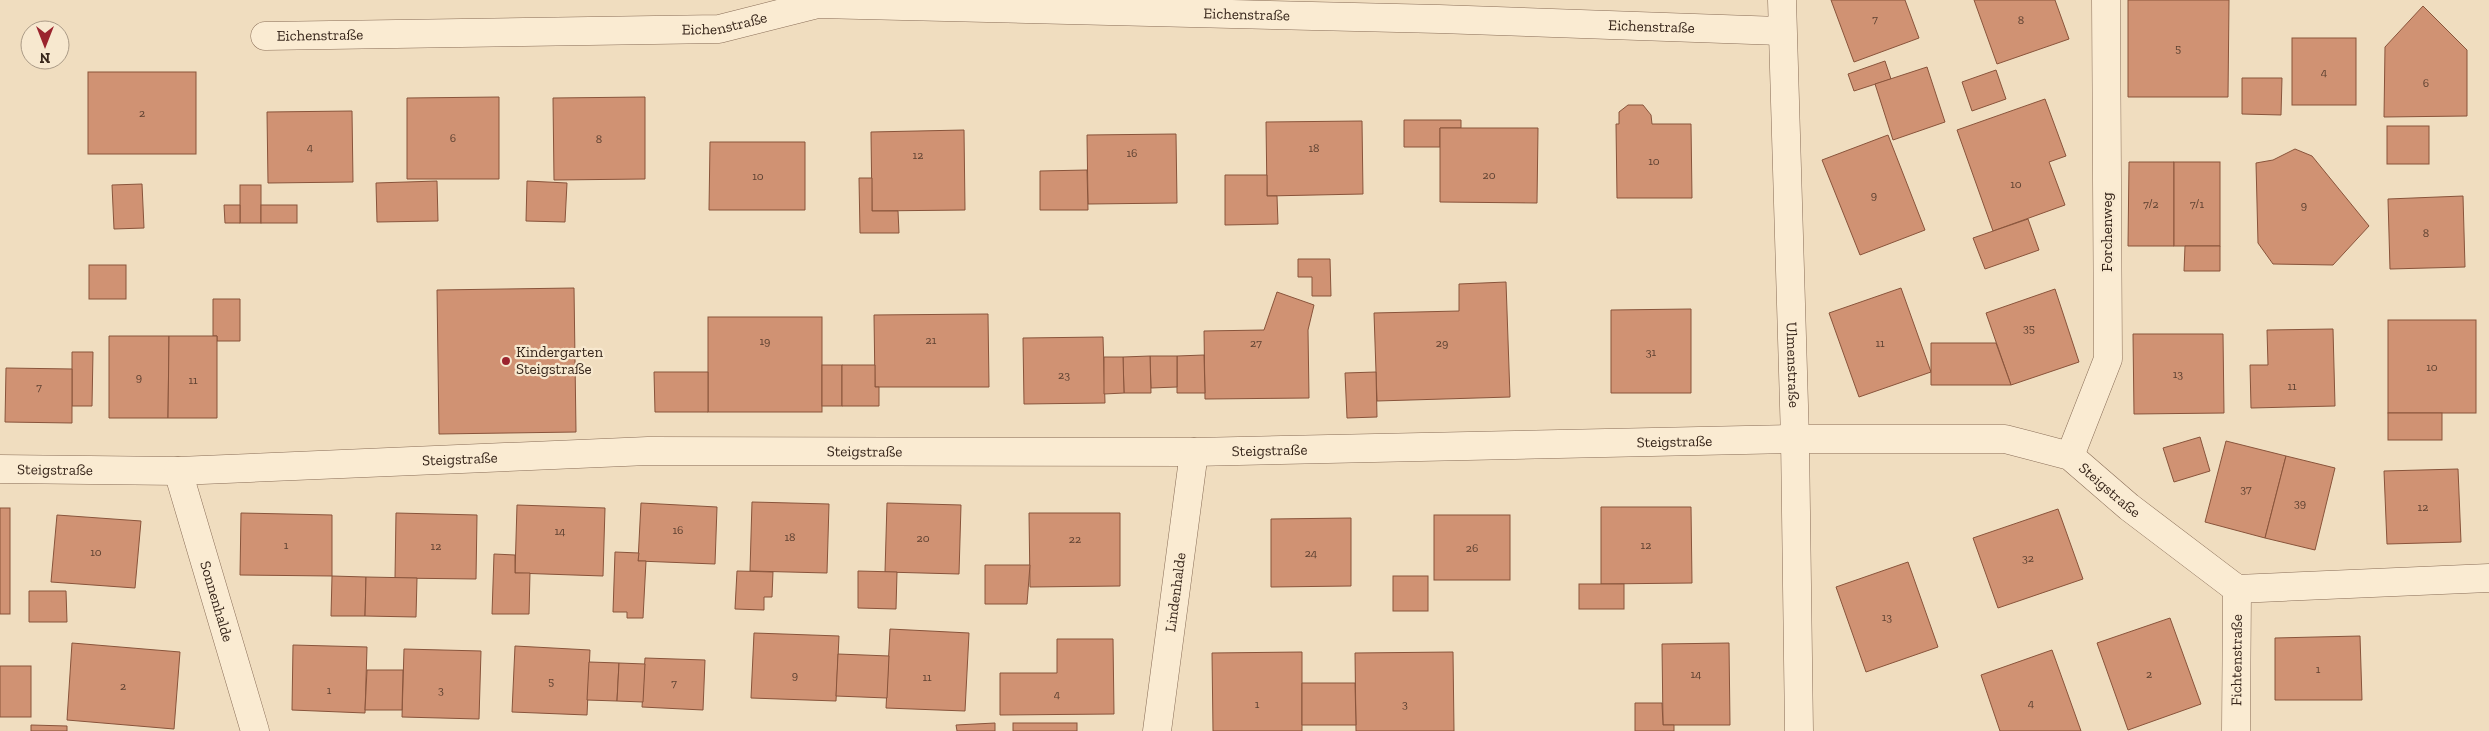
<svg xmlns="http://www.w3.org/2000/svg" width="2489" height="731" viewBox="0 0 2489 731" font-family="'Zilla Slab',serif">
<style>
.building{fill:#d09273;stroke:#89543b}
.lines{fill:none;stroke-linecap:round;stroke-linejoin:round}
.minor-casing{stroke:#896d57;stroke-width:29}
.minor{stroke:#faebd2;stroke-width:28}
.poi-dot{fill:#9b242e;stroke:#f7e8cf;stroke-width:2}
.labels{text-anchor:middle;dominant-baseline:central;stroke-width:4.5;stroke-linejoin:round;paint-order:stroke}
.number-label{font-size:12px;fill:#5e4232}
.street-label{font-size:15px;fill:#38271c;stroke:#f7e8cf}
.poi-label{font-size:15px;fill:#38271c;stroke:#f7e8cf;text-anchor:start}
</style>
<rect width="100%" height="100%" fill="#f0ddbf"/>
<!-- building -->
<g class="building">
<path d="M1831,0H1905L1919,38L1854,62Z"/>
<path d="M1974,0H2055L2069,39L1997,64Z"/>
<path d="M2128,0H2229L2228,97H2128Z"/>
<path d="M2423,6L2467,50V116L2384,117L2385,47Z"/>
<rect x="2292" y="38" width="64" height="67"/>
<path d="M1885,61L1891,79L1854,91L1848,74Z"/>
<path d="M1927,67L1945,122L1893,140L1875,84Z"/>
<path d="M1996,70L2006,99L1972,111L1962,82Z"/>
<rect x="88" y="72" width="108" height="82"/>
<path d="M2242,78H2282L2281,115L2242,114Z"/>
<path d="M499,97V179H407V98Z"/>
<path d="M645,97V179L554,180L553,98Z"/>
<path d="M2045,99L2066,156L2049,162L2065,205L1993,231L1957,130Z"/>
<path d="M1628,105H1643L1651,115L1652,124H1691L1692,198H1617L1616,124H1619V112Z"/>
<path d="M352,111L353,182L268,183L267,112Z"/>
<path d="M1404,120H1461V128H1440V147H1404Z"/>
<path d="M1362,121L1363,194L1267,196L1266,122Z"/>
<rect x="2387" y="126" width="42" height="38"/>
<path d="M1440,128H1538L1537,203L1440,202Z"/>
<path d="M964,130L965,210L872,211L871,132Z"/>
<path d="M1176,134L1177,203L1088,204L1087,135Z"/>
<path d="M1888,135L1925,230L1860,255L1822,160Z"/>
<path d="M710,142H805V210H709Z"/>
<path d="M2295,149L2312,156L2369,226L2333,265L2273,264L2258,243L2256,163L2273,160Z"/>
<path d="M2129,162H2174V246H2128Z"/>
<rect x="2174" y="162" width="46" height="84"/>
<path d="M1087,170L1088,210H1040V171Z"/>
<path d="M1225,175H1267V196H1277L1278,224L1225,225Z"/>
<path d="M859,178H872V211H898L899,233H860Z"/>
<path d="M437,181L438,221L377,222L376,183Z"/>
<path d="M527,181L567,183L565,222L526,221Z"/>
<path d="M142,184L144,228L114,229L112,185Z"/>
<rect x="240" y="185" width="21" height="38"/>
<path d="M2463,196L2465,267L2390,269L2388,199Z"/>
<path d="M224,205H240V223H225Z"/>
<rect x="261" y="205" width="36" height="18"/>
<path d="M2028,219L2039,250L1985,269L1973,238Z"/>
<path d="M2185,246H2220V271H2184Z"/>
<path d="M1298,259H1330L1331,296H1312V277H1298Z"/>
<rect x="89" y="265" width="37" height="34"/>
<path d="M1506,282L1510,397L1377,401L1374,313L1459,311V284Z"/>
<path d="M574,288L576,432L439,434L437,290Z"/>
<path d="M1901,288L1931,372L1859,397L1829,313Z"/>
<path d="M2055,289L2079,362L2011,385L1986,313Z"/>
<path d="M1277,292L1314,305L1308,330L1309,398L1205,399L1204,331L1264,330Z"/>
<path d="M213,299H240V341H217V336H213Z"/>
<path d="M1691,309V393H1611V310Z"/>
<path d="M988,314L989,387H875L874,315Z"/>
<rect x="708" y="317" width="114" height="95"/>
<rect x="2388" y="320" width="88" height="93"/>
<path d="M2333,329L2335,406L2251,408L2250,365H2268L2267,330Z"/>
<path d="M2133,334H2223L2224,413L2134,414Z"/>
<path d="M109,336H169L168,418H109Z"/>
<path d="M169,336H217V418H168Z"/>
<path d="M1103,337L1105,403L1024,404L1023,338Z"/>
<path d="M1931,343H1996L2011,385H1931Z"/>
<path d="M72,352H93L92,406H72Z"/>
<path d="M1204,355L1205,393H1177V356Z"/>
<path d="M1150,356H1177V387L1151,388Z"/>
<path d="M1150,356L1151,393H1124L1123,357Z"/>
<path d="M1104,357H1123L1124,393L1104,394Z"/>
<rect x="822" y="365" width="20" height="41"/>
<path d="M842,365H875V387H879V406H842Z"/>
<path d="M6,368L72,369V423L5,422Z"/>
<path d="M654,372H708V412H655Z"/>
<path d="M1376,372L1377,417L1347,418L1345,373Z"/>
<rect x="2388" y="413" width="54" height="27"/>
<path d="M2200,437L2210,471L2174,482L2163,448Z"/>
<path d="M2226,441L2286,456L2265,538L2205,522Z"/>
<path d="M2286,456L2335,468L2315,550L2265,538Z"/>
<path d="M2458,469L2461,542L2387,544L2384,471Z"/>
<path d="M752,502L829,504L827,573L750,571Z"/>
<path d="M641,503L717,507L715,564L638,561Z"/>
<path d="M887,503L961,505L959,574L885,572Z"/>
<path d="M517,505L605,508L603,576L515,573Z"/>
<path d="M1601,507H1691L1692,583L1601,584Z"/>
<rect x="0" y="508" width="10" height="106"/>
<path d="M2058,509L2083,579L1998,608L1973,538Z"/>
<path d="M241,513L332,515V576L240,575Z"/>
<path d="M396,513L477,515L476,579L395,578Z"/>
<path d="M1029,513H1120V586L1030,587Z"/>
<path d="M57,515L141,521L135,588L51,582Z"/>
<rect x="1434" y="515" width="76" height="65"/>
<path d="M1351,518V586L1271,587V519Z"/>
<path d="M615,552L639,553L638,561H646L643,618H627V612H613Z"/>
<path d="M494,554L515,555V573H530L529,614H492Z"/>
<path d="M1908,562L1938,647L1866,672L1836,587Z"/>
<path d="M985,565H1030L1027,604H985Z"/>
<path d="M737,571L773,572L772,597H764V610L735,609Z"/>
<path d="M858,571L897,572L896,609L858,608Z"/>
<path d="M332,576L366,577L365,616H331Z"/>
<rect x="1393" y="576" width="35" height="35"/>
<path d="M366,577L417,578L416,617L365,616Z"/>
<rect x="1579" y="584" width="45" height="25"/>
<path d="M29,591H66L67,622H29Z"/>
<path d="M2170,618L2201,704L2128,730L2097,643Z"/>
<path d="M890,629L969,633L965,711L886,708Z"/>
<path d="M754,633L839,636L836,701L751,698Z"/>
<path d="M2360,636L2362,700H2275V638Z"/>
<path d="M1057,639H1113L1114,714L1000,715V673H1057Z"/>
<path d="M72,643L180,652L174,729L67,720Z"/>
<path d="M1729,643L1730,725H1663L1662,644Z"/>
<path d="M293,645L367,647L365,713L292,710Z"/>
<path d="M515,646L590,650L587,715L512,712Z"/>
<path d="M404,649L481,651L479,719L402,717Z"/>
<path d="M2052,650L2081,731H2000L1981,675Z"/>
<path d="M1302,652V731H1213L1212,653Z"/>
<path d="M1453,652L1454,731H1356L1355,653Z"/>
<path d="M838,654L889,656L887,698L836,696Z"/>
<path d="M645,658L705,660L703,710L642,707Z"/>
<path d="M589,662L619,663L617,701L587,700Z"/>
<path d="M619,663L645,664L643,702L617,701Z"/>
<rect x="0" y="666" width="31" height="51"/>
<path d="M367,670H403L402,710H365Z"/>
<path d="M1302,683H1355L1356,725H1302Z"/>
<path d="M1635,703H1662L1663,725H1674V731H1635Z"/>
<path d="M995,723V731H957L956,725Z"/>
<rect x="1013" y="723" width="64" height="8"/>
<path d="M31,725L67,726V731H31Z"/>
</g>
<g class="lines">
<defs>
<g id="minor">
<path id="s1" d="M1782,0L1795,439L1799,731"/>
<path id="s2" d="M265,36L719,29L818,4L1439,19L1782,31"/>
<path d="M2070,456L2108,359L2106,0"/>
<path id="s3" d="M0,469L178,471L648,451L1194,452L1795,439H2005L2070,456L2129,507L2237,589L2489,578"/>
<path id="s4" d="M178,471L255,731"/>
<path id="s5" d="M1157,731L1194,452"/>
<path id="s6" d="M2236,731L2237,589"/>
</g>
</defs>
<!-- minor casing -->
<use href="#minor" class="minor-casing"/>
<!-- minor -->
<use href="#minor" class="minor"/>
</g>
<!-- markers -->
<circle class="poi-dot" cx="506" cy="361" r="5"/>
<g class="labels">
<!-- number labels -->
<g class="number-label">
<text x="1875" y="19">7</text>
<text x="2021" y="20">8</text>
<text x="2178" y="48">5</text>
<text x="2324" y="72">4</text>
<text x="2426" y="83">6</text>
<text x="142" y="113">2</text>
<text x="453" y="138">6</text>
<text x="599" y="139">8</text>
<text x="310" y="147">4</text>
<text x="1314" y="148">18</text>
<text x="1132" y="153">16</text>
<text x="918" y="155">12</text>
<text x="1654" y="161">10</text>
<text x="1489" y="175">20</text>
<text x="758" y="176">10</text>
<text x="2016" y="184">10</text>
<text x="1874" y="195">9</text>
<text x="2151" y="204">7/2</text>
<text x="2197" y="204">7/1</text>
<text x="2304" y="205">9</text>
<text x="2426" y="233">8</text>
<text x="2029" y="328">35</text>
<text x="931" y="340">21</text>
<text x="765" y="341">19</text>
<text x="1256" y="343">27</text>
<text x="1442" y="343">29</text>
<text x="1880" y="343">11</text>
<text x="1651" y="352">31</text>
<text x="2432" y="367">10</text>
<text x="2178" y="374">13</text>
<text x="1064" y="375">23</text>
<text x="139" y="377">9</text>
<text x="193" y="380">11</text>
<text x="2292" y="386">11</text>
<text x="39" y="387">7</text>
<text x="2246" y="489">37</text>
<text x="2300" y="503">39</text>
<text x="2423" y="507">12</text>
<text x="678" y="530">16</text>
<text x="560" y="531">14</text>
<text x="790" y="537">18</text>
<text x="923" y="538">20</text>
<text x="1075" y="539">22</text>
<text x="286" y="545">1</text>
<text x="1646" y="545">12</text>
<text x="436" y="546">12</text>
<text x="1472" y="548">26</text>
<text x="96" y="552">10</text>
<text x="1311" y="553">24</text>
<text x="2028" y="558">32</text>
<text x="1887" y="617">13</text>
<text x="2318" y="669">1</text>
<text x="1696" y="674">14</text>
<text x="2149" y="674">2</text>
<text x="795" y="675">9</text>
<text x="927" y="677">11</text>
<text x="551" y="681">5</text>
<text x="674" y="683">7</text>
<text x="123" y="686">2</text>
<text x="329" y="690">1</text>
<text x="441" y="690">3</text>
<text x="1057" y="694">4</text>
<text x="2031" y="703">4</text>
<text x="1257" y="704">1</text>
<text x="1405" y="704">3</text>
</g>
<!-- street labels -->
<g class="street-label">
<text stroke="none"><textPath href="#s2" startOffset="985">Eichenstraße</textPath></text>
<text stroke="none"><textPath href="#s2" startOffset="460">Eichenstraße</textPath></text>
<text stroke="none"><textPath href="#s2" startOffset="1390">Eichenstraße</textPath></text>
<text stroke="none"><textPath href="#s2" startOffset="55">Eichenstraße</textPath></text>
<text transform="translate(2107 232) rotate(-90)">Forchenweg</text>
<text stroke="none"><textPath href="#s1" startOffset="365">Ulmenstraße</textPath></text>
<text stroke="none"><textPath href="#s3" startOffset="1675">Steigstraße</textPath></text>
<text stroke="none"><textPath href="#s3" startOffset="1270">Steigstraße</textPath></text>
<text stroke="none"><textPath href="#s3" startOffset="865">Steigstraße</textPath></text>
<text stroke="none"><textPath href="#s3" startOffset="460">Steigstraße</textPath></text>
<text stroke="none"><textPath href="#s3" startOffset="55">Steigstraße</textPath></text>
<text stroke="none"><textPath href="#s3" startOffset="2125">Steigstraße</textPath></text>
<text stroke="none"><textPath href="#s5" startOffset="140">Lindenhalde</textPath></text>
<text stroke="none"><textPath href="#s4" startOffset="136">Sonnenhalde</textPath></text>
<text stroke="none"><textPath href="#s6" startOffset="71">Fichtenstraße</textPath></text>
</g>
<!-- poi labels -->
<g class="poi-label">
<text x="516" y="352">Kindergarten<tspan x="516" dy="17">Steigstraße</tspan></text>
</g>
</g>
<!-- north arrow -->
<g transform="translate(45 45) rotate(180)"><circle r="24" fill="#f7e8cf" stroke="#ab9b87"/>
<path d="M0-4L9 19L0 12L-9 19Z" fill="#9b242e"/>
<text y="-8" font-size="14" font-weight="bold" text-anchor="middle" fill="#38271c">N</text>
</g>
</svg>
